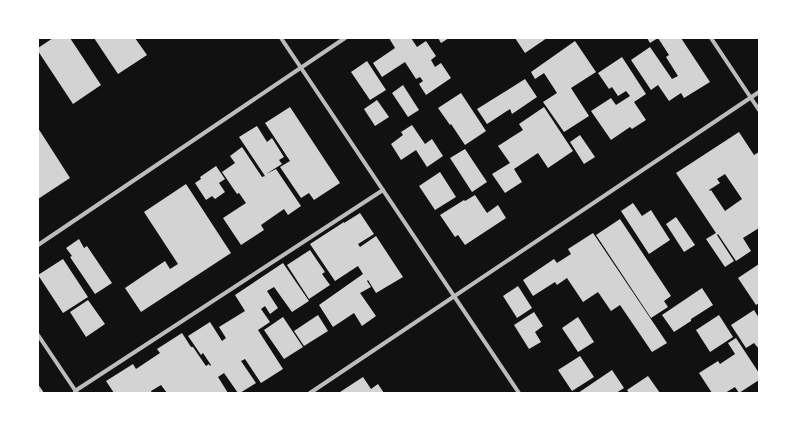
<svg xmlns="http://www.w3.org/2000/svg" width="797" height="431" viewBox="0 0 797 431" font-family="Cabin,sans-serif">
<style>
.building{fill:#d3d3d3;fill-rule:evenodd}
.lines{fill:none;stroke-linecap:round;stroke-linejoin:round}
.minor{stroke:#bcbcbc;stroke-width:4}
</style>
<rect width="100%" height="100%" fill="#111"/>
<!-- building -->
<g class="building">
<path d="M53,38H70L101,85L73,104L38,51V48Z"/>
<path d="M94,38H135L147,55L118,74Z"/>
<path d="M389,38H411L417,47L426,41L436,56L431,60L435,67L441,63L451,78L426,95L419,84L423,81L420,77L416,79L405,62L382,77L373,63L395,48Z"/>
<path d="M438,38H449L441,43Z"/>
<path d="M515,38H547L525,53Z"/>
<path d="M647,38H658L650,43Z"/>
<path d="M658,38H681L710,82L684,98L681,93L669,101L658,85L651,90L631,60L650,47L672,79L678,76L666,57L669,55Z"/>
<path d="M575,41L596,72L571,88L589,116L564,132L543,102L557,93L544,73L535,79L531,72Z"/>
<path d="M622,57L646,94L634,102L646,120L632,129L630,127L611,140L591,111L611,98L616,105L630,96L626,91L618,96L612,87L609,89L598,73Z"/>
<path d="M367,61L386,90L370,100L351,72Z"/>
<path d="M525,79L537,97L512,114L510,109L487,124L477,109Z"/>
<path d="M403,85L419,110L408,117L392,93Z"/>
<path d="M461,93L486,131L465,145L451,124L450,125L438,108Z"/>
<path d="M377,100L389,117L375,126L364,109Z"/>
<path d="M290,107L340,183L314,200L309,193L301,198L280,167L290,161L265,123Z"/>
<path d="M544,107L573,151L548,168L538,153L514,169L522,182L505,193L492,174L510,163L498,146L523,130L519,124Z"/>
<path d="M412,125L425,144L432,139L443,156L427,167L416,150L401,160L391,144L403,135L401,132Z"/>
<path d="M257,126L267,142L272,138L284,157L279,160L282,164L266,174L276,169L301,206L288,215L284,209L261,225L264,230L241,245L223,218L246,203L239,193L237,194L222,172L235,163L230,156L242,147L262,177L265,176L239,137Z"/>
<path d="M38,128L70,178L38,199Z"/>
<path d="M739,132L754,155L759,152V228L743,238L751,251L736,261L718,234L717,235L734,261L725,267L706,239L716,233L676,173ZM725,174L742,199L725,211L711,190L710,191L709,190L720,183L717,179Z"/>
<path d="M580,135L595,157L584,164L570,142Z"/>
<path d="M465,149L487,182L472,192L450,158Z"/>
<path d="M216,166L225,179L219,183L225,192L215,199L212,196L206,200L195,183L201,179L200,177Z"/>
<path d="M440,172L456,197L435,210L419,186Z"/>
<path d="M186,184L231,253L141,312L125,288L165,261L170,269L178,264L144,212Z"/>
<path d="M475,195L487,213L498,205L506,218L465,245L458,235L455,237L440,215L464,200L465,201Z"/>
<path d="M633,203L642,216L651,210L670,240L649,254L621,211Z"/>
<path d="M360,213L374,234L358,244L360,247L376,236L403,277L376,293L368,280L367,281L371,287L360,293L376,316L362,326L354,313L333,327L319,305L363,274L358,266L335,281L310,244L344,222V223Z"/>
<path d="M676,217L695,245L684,252L666,224Z"/>
<path d="M620,219L671,296L664,301L668,307L651,318L596,235Z"/>
<path d="M593,233L667,343L652,352L620,305L611,311L598,292L583,302L567,278L557,285L555,282L533,296L523,280L554,259L557,263L571,254L568,249Z"/>
<path d="M79,239L84,248L87,246L112,283L95,294L70,257L72,256L66,248Z"/>
<path d="M310,250L325,272L322,274L330,285L309,299L287,265Z"/>
<path d="M63,259L88,297L63,313L38,275Z"/>
<path d="M283,263L309,301L292,312L274,287L267,291L278,308L270,314L265,306L261,309L270,322L258,330L283,369L261,383L245,359L241,361L256,383L240,393H238L224,373L218,377L228,393H167L161,385L151,391L152,393H114L106,381L133,364L136,369L160,353L157,349L182,333L191,347H193L206,366L209,364L210,366L211,365L203,353L201,355L188,336L210,322L222,341L226,338L219,327L245,311L235,295Z"/>
<path d="M759,264V303L756,305L738,278Z"/>
<path d="M518,286L532,308L517,318L503,296Z"/>
<path d="M702,288L713,305L691,319V321L674,332L662,315Z"/>
<path d="M88,300L105,324L86,337L70,312Z"/>
<path d="M754,310L759,318V349L754,343L746,348L731,325Z"/>
<path d="M534,312L543,326L535,332L541,342L529,349L514,325Z"/>
<path d="M318,315L328,331L304,346L294,331Z"/>
<path d="M719,315L733,337L710,352L696,330Z"/>
<path d="M283,317L303,347L284,359L264,330Z"/>
<path d="M578,317L594,342L578,352L562,328Z"/>
<path d="M736,338L759,373V380L739,393L735,387L725,393H712L699,373L718,361L720,364L735,354L728,343Z"/>
<path d="M580,356L594,377L572,391L558,370Z"/>
<path d="M612,370L624,388L616,393H578Z"/>
<path d="M648,376L660,393H629L627,390Z"/>
<path d="M363,377L371,389L378,384L384,393H341L340,392Z"/>
<path d="M38,384L44,393H38Z"/>
</g>
<g class="lines">
<!-- minor -->
<g class="minor">
<path d="M281,38L519,393"/>
<path d="M711,38L759,110"/>
<path d="M38,245L345,38"/>
<path d="M38,335L77,393"/>
<path d="M75,391L383,190"/>
<path d="M310,393L759,92"/>
</g>
</g>
<!-- border -->
<rect width="797" height="431" fill="none" stroke="#ffffff" stroke-width="78"/>
</svg>
